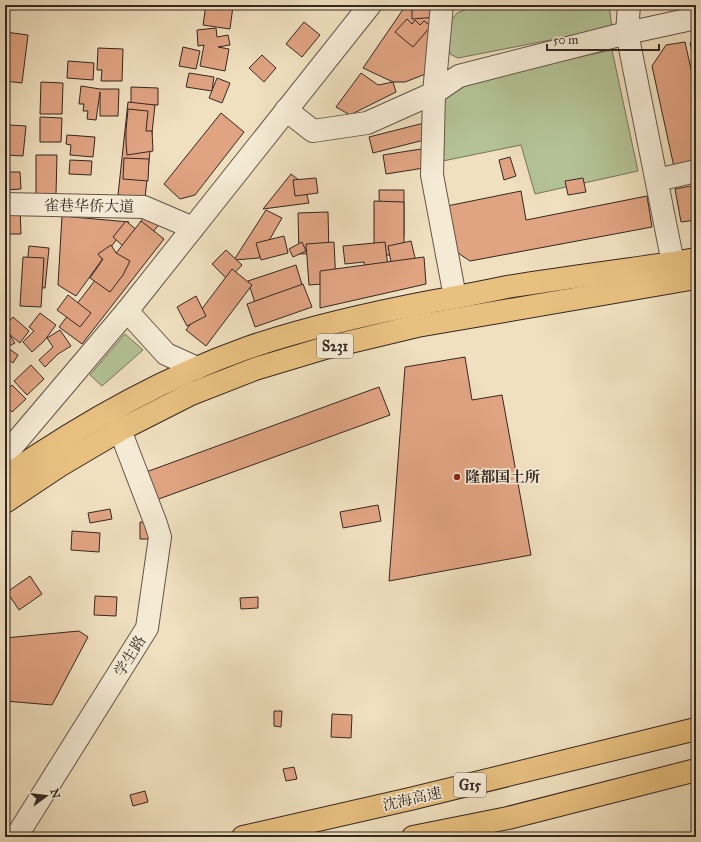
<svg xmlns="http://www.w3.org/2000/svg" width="701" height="842" viewBox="0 0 701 842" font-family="'IM FELL Great Primer','Noto Serif SC',serif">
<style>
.green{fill:#b4c396;stroke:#74755c}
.building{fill:#e1a483;stroke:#342722}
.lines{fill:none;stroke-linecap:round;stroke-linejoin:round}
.minor-casing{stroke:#635549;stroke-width:24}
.major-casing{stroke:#342722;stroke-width:24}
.highway-casing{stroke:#342722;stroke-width:24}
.minor{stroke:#f5ebd5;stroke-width:22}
.major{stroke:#e8c080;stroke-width:22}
.highway{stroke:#e8c080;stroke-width:22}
.poi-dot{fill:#8f2418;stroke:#f5ebd5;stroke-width:1.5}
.labels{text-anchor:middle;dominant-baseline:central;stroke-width:3.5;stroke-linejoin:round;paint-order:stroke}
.shield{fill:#f5ebd5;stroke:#6e6258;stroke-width:1}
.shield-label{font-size:14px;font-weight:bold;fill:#342722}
.street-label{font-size:15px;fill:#342722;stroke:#f5ebd5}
.poi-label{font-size:15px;font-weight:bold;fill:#342722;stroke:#f5ebd5;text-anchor:start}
</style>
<rect width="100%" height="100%" fill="#f0e0bf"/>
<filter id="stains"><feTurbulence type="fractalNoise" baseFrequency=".005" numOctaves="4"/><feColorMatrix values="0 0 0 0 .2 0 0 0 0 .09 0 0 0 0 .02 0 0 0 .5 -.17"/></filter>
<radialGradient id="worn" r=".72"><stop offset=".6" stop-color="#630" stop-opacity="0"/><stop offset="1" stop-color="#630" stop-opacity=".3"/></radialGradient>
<!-- green -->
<g class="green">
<path d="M477,5H609L612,28L458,58L450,54L446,28L457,13Z"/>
<path d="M612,50L638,171L535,194L521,145L433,163L444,93L450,84Z"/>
<path d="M125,334L143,350L102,386L90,375Z"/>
</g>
<!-- building -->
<g class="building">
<path d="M206,5H225L233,6L230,29L203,25Z"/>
<path d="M406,5H440L436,70L405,82H393L363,68Z"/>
<path d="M412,5H437V17L412,19Z"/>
<path d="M675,5H696V9L677,14Z"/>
<path d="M407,19L412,24L415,20L420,25L424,21L431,26L413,47L395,32Z"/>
<path d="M304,22L320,35L302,57L286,44Z"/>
<path d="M216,28L217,37L228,35L230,45L218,47L229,49L225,71L200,66L204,45L198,46L197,30Z"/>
<path d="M5,32L28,35L22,83L5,81Z"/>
<path d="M696,41V70L690,43Z"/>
<path d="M685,42L696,92V161L674,167L652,66L666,45Z"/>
<path d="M183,47L200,51L196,69L179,66Z"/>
<path d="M98,48L123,49L122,81H101L102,70H97Z"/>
<path d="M262,55L276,68L264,82L249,68Z"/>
<path d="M68,61L94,63L93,80L67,78Z"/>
<path d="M189,73L214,77L212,91L186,87Z"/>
<path d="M361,73L378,85L393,82L396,92L350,115L336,107Z"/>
<path d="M217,78L230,83L222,103L209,98Z"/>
<path d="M41,82L63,83L62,114H40Z"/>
<path d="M81,86L100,89H119L118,116H100V92L96,120L87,119L88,111H83L84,104H79Z"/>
<path d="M131,87L158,88V105H131Z"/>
<path d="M128,102L155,105L145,198L118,195Z"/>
<path d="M128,109L148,111L146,131H152L153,151L127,155L126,142V130Z"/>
<path d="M221,113L244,132L195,195L180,199L164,184Z"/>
<path d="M40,117L62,118L61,142H40Z"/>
<path d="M424,123L428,139L373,153L369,137Z"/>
<path d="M9,125L26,126L23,156L6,155Z"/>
<path d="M67,135L95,137L93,157L70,155L71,145L66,144Z"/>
<path d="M421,149L424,168L386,174L383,155Z"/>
<path d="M36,155H57L56,194H36Z"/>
<path d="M510,157L516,176L504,180L499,160Z"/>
<path d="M124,158L149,159L148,181L123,179Z"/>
<path d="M70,160L92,161L91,175L69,174Z"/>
<path d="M5,172H20L21,189L5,190Z"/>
<path d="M291,174L304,184L309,203L263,209Z"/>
<path d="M316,178L318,193L295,196L293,180Z"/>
<path d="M583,178L586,192L568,195L565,181Z"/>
<path d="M696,185V220L681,222L675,189Z"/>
<path d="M379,190H404V237H380Z"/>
<path d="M521,191L526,220L647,196L652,227L470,261L452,249L447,206Z"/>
<path d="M374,201L404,202V255H374Z"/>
<path d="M5,207H20L21,234H5Z"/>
<path d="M150,210L162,221L152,233L140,222Z"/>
<path d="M266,210L282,218L259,258L234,260Z"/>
<path d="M328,212L329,253L299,254L298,213Z"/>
<path d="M62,216L129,222L76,296L58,285Z"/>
<path d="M126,221L138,231L146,241L131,255L123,246L113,237Z"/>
<path d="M141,221L164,239L82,344L59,327Z"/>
<path d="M284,236L288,253L261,260L256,243Z"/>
<path d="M411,241L416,262L392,267L388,246Z"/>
<path d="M302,242L306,251L293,257L289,249Z"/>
<path d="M334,242L336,283L309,285L306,244Z"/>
<path d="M385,242L388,267L366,271L364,262L345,264L343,246Z"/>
<path d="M111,245L116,253L130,261L123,275L110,292L90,278L103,259L100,257L98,254Z"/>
<path d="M29,246L49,248L45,288L25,286Z"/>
<path d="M226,250L242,265L228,280L212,264Z"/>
<path d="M23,257L44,258L41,307L20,306Z"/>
<path d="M424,257L426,284L320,308V271Z"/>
<path d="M296,265L303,288L255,303L248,281Z"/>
<path d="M232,269L252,285L206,346L186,330Z"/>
<path d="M303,284L312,307L255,327L247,304Z"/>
<path d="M68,295L91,313L80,327L57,310Z"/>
<path d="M196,296L206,316L187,326L177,307Z"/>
<path d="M40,313L56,325L44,341L32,352L23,342L34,331L29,327Z"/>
<path d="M13,317L29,331L20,343L9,334L15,343L7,347L5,344V326Z"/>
<path d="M60,330L71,346L58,354L45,367L39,360L53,347L47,338Z"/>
<path d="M5,346L18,355L13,363L5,357Z"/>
<path d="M465,357L472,400L502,395L531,555L389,581L405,367Z"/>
<path d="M31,365L44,379L27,395L14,381Z"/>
<path d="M12,385L26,399L12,412L5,405V392Z"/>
<path d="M379,387L390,415L156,500L146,472Z"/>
<path d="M378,505L381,521L343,528L340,512Z"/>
<path d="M110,509L112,519L90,523L88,513Z"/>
<path d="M140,522L151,523V539H140Z"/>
<path d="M72,531L100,533L99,552L71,550Z"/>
<path d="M30,576L42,594L19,610L7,592Z"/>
<path d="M95,596L117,597L116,616L94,615Z"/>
<path d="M258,597V608L241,609L240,598Z"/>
<path d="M79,631L88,637L52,705L5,701V638Z"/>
<path d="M274,711H282L281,727L274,726Z"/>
<path d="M332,714L352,715L351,738L331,737Z"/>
<path d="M294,767L297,779L286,781L283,769Z"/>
<path d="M145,791L148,802L133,806L130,795Z"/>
</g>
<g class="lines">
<defs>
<g id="minor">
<path d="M442,5L434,93L432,175L455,297"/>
<path d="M629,5L627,33L673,263"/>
<path d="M286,110L313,131L367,123L434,93L459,76L627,33L696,18"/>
<path d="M657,180L696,171"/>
<path d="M5,204L144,207L193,228"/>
<path d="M127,311L166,354L197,368"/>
<path d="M5,455L127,311L370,5"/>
<path d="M16,837L147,628L160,537L156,524L120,430"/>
</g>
<g id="major">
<path d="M5,477C80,425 160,379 247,348C308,327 371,313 434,301C458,297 483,292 507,287C562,278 618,271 673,263L696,259"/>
<path d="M5,502L59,466L120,430L191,394L255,369L325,348L417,326L696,278"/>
</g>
<g id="highway">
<path d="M243,837L410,799L696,729"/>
<path d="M413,837L508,818L696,770"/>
</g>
</defs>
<!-- minor casing -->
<use href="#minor" class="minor-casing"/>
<!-- major casing -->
<use href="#major" class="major-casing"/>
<!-- highway casing -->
<use href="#highway" class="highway-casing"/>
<!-- minor -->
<use href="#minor" class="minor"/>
<!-- major -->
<use href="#major" class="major"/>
<!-- highway -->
<use href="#highway" class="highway"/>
</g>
<!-- markers -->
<circle class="poi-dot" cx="457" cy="477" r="4"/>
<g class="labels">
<!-- shield labels -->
<g class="shield">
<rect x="317" y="334" width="36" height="24" rx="3"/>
<rect x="454" y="773" width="32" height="24" rx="3"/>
</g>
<g class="shield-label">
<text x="335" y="346">S231</text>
<text x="470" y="785">G15</text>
</g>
<!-- street labels -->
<g class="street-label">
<text transform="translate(89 206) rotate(1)">雀巷华侨大道</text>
<text transform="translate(130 656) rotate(-58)">学生路</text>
<text transform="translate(412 799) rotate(-13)">沈海高速</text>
</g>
<!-- poi labels -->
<g class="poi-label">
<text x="465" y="477">隆都国土所</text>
</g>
</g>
<!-- margin -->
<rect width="701" height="842" fill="none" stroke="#f0e0bf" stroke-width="20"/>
<rect x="6" y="6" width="689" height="830" fill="none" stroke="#342722" stroke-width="2"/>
<rect x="10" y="10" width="681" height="822" fill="none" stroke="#342722"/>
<!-- north arrow -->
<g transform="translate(46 796) rotate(75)" stroke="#f5ebd5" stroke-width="3" paint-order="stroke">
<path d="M0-3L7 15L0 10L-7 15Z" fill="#342722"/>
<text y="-6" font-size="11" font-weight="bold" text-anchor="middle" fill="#342722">N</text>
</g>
<!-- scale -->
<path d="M547 44v6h112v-6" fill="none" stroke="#342722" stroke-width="2"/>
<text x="553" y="44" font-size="12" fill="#342722" stroke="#f5ebd5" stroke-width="3" paint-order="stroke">50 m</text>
<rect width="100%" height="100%" filter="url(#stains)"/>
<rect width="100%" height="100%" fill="url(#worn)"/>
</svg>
